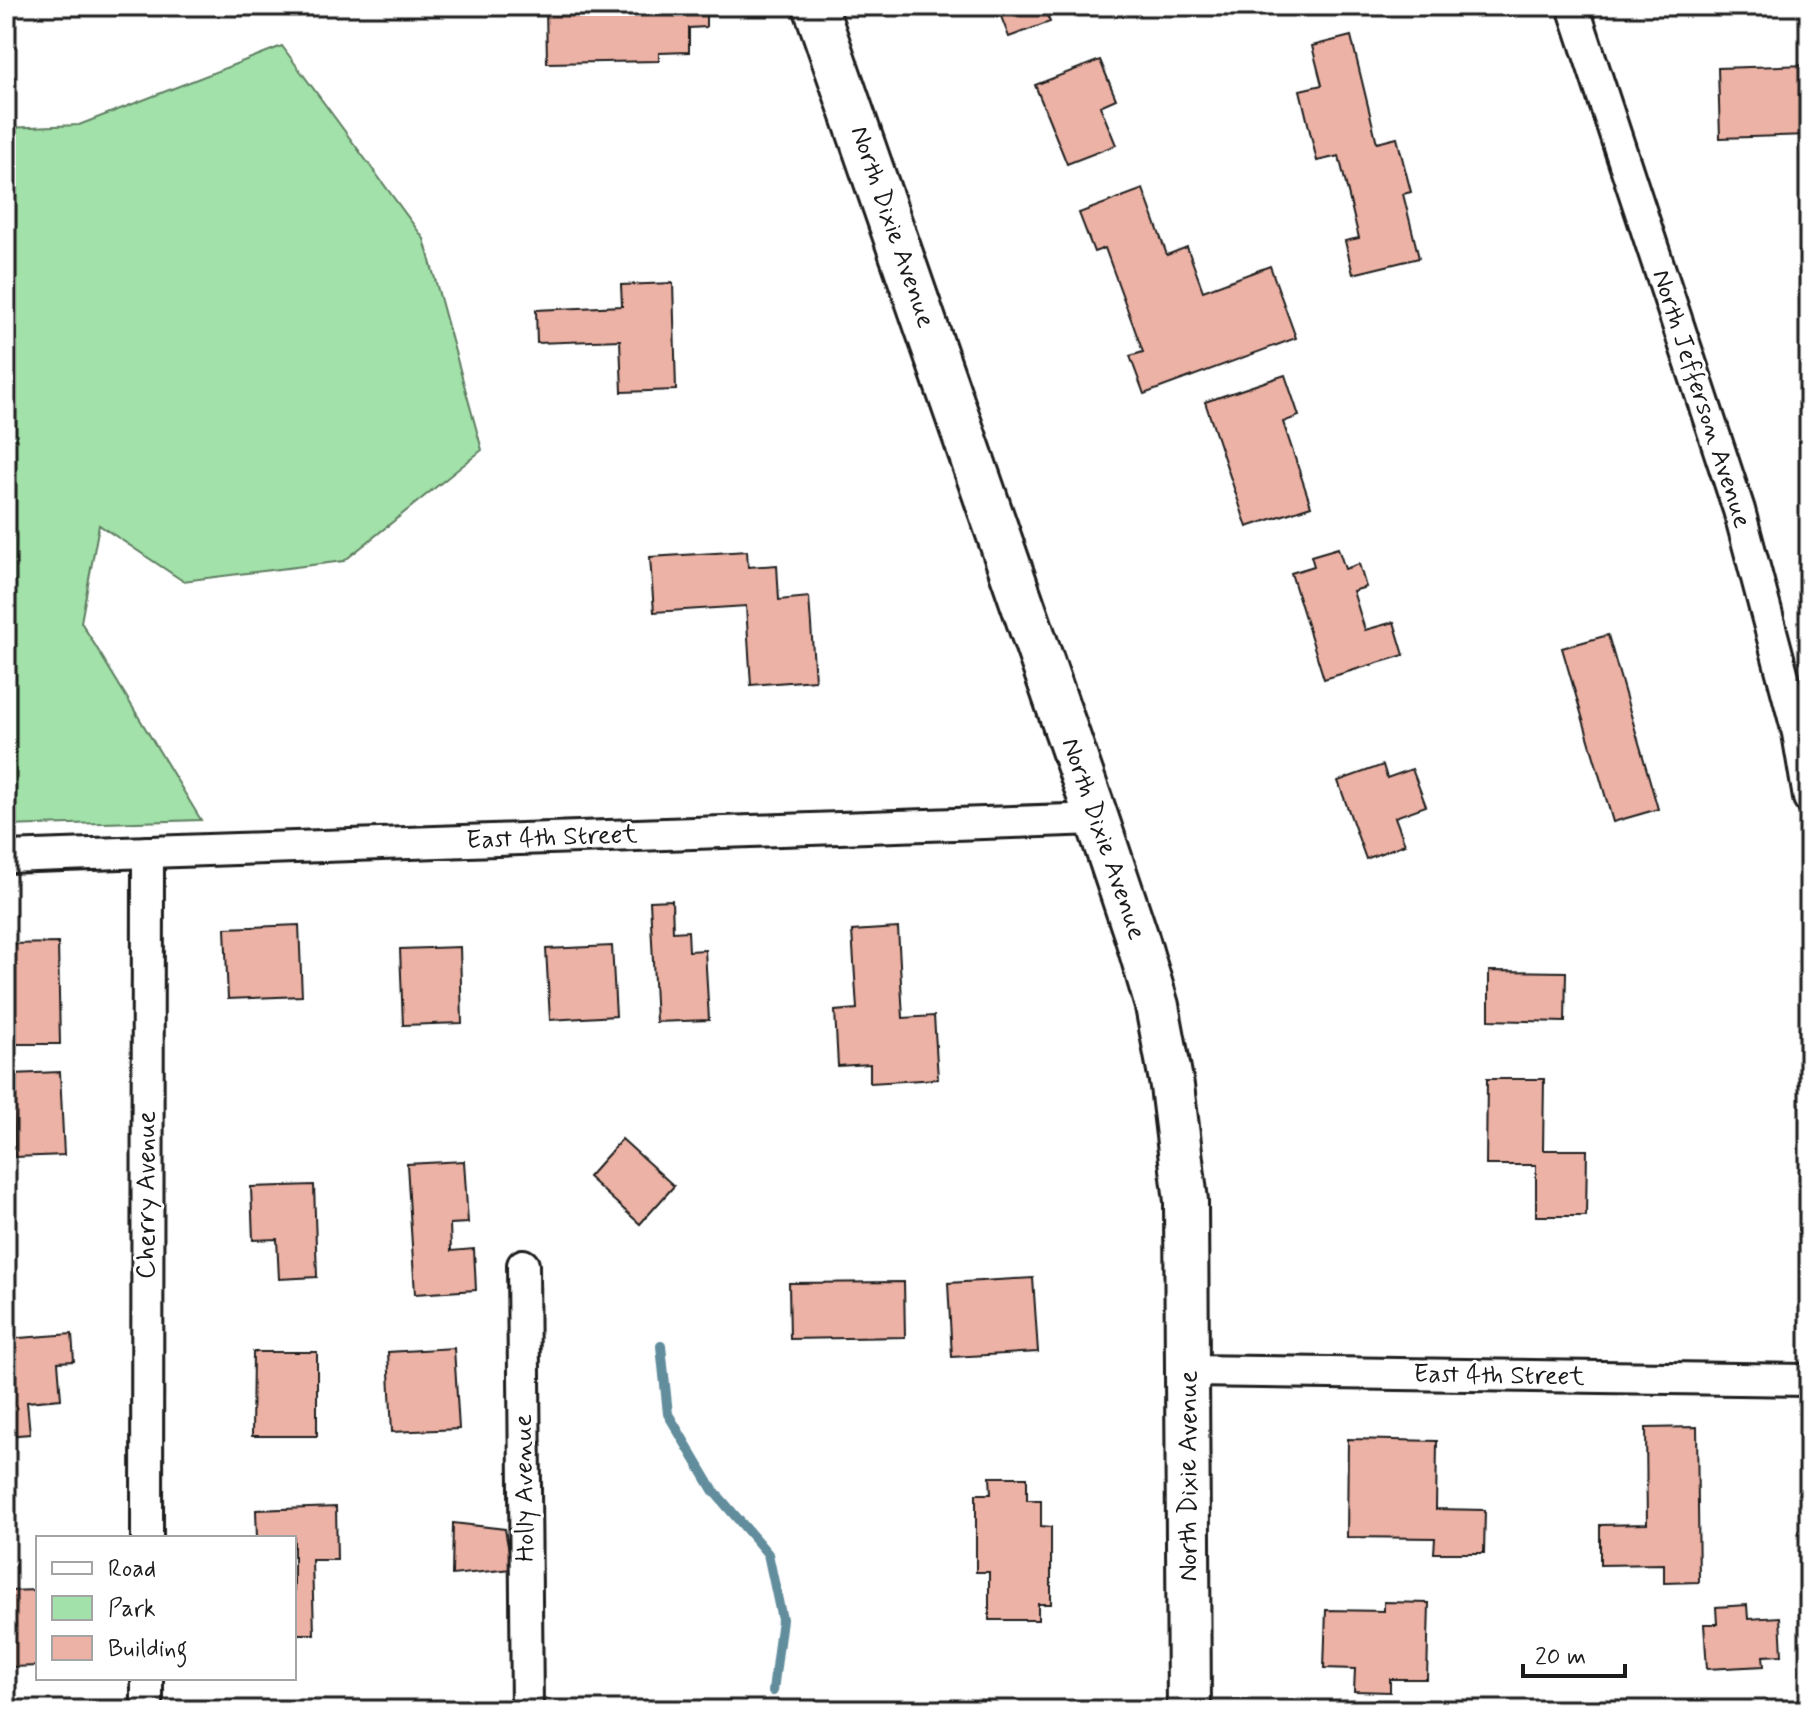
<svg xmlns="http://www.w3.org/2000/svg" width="1815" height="1716" viewBox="0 0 1815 1716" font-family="Mynerve,sans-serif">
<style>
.green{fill:#a2e1a9;stroke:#5f7e62;stroke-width:2}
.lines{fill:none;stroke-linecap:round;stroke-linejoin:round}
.stream{stroke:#628d9c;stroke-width:10}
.building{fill:#ecb2a5;stroke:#1c1c1c;stroke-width:2}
.street-casing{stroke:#1c1c1c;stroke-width:36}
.secondary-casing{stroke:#1c1c1c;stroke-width:48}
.street{stroke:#fff;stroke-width:30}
.secondary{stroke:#fff;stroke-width:42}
.labels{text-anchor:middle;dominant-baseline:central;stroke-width:6;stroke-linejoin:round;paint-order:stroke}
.street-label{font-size:26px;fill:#1c1c1c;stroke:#fff}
</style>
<rect width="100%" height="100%" fill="#fff"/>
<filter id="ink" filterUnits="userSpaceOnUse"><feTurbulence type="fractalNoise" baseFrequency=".0125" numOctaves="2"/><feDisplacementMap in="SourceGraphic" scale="16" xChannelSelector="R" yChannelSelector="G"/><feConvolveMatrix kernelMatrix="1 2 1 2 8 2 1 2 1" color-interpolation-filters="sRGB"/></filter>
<g filter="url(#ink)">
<!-- green -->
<path class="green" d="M282,46L424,239L482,450L344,561L183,581L99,525L81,622L201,820L6,826V128L79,125Z"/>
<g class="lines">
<!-- stream -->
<path class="stream" d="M661,1346L668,1414L713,1490L768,1554L782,1619L773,1691"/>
</g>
<!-- building -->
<g class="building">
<path d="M546,6H706V27L689,28V52L659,53V61L547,63Z"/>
<path d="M997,6H1043L1050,22L1009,37Z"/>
<path d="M1351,36L1377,143L1397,138L1411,192L1403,194L1419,258L1353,274L1345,241L1359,238L1339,156L1317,161L1300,90L1322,85L1312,46Z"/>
<path d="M1100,60L1116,99L1100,106L1116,145L1067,164L1035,85Z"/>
<path d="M1809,65V135L1720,138L1718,68Z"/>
<path d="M1143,189L1167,255L1187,247L1203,291L1270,266L1296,338L1144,394L1130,356L1143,352L1105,248L1094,252L1079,213Z"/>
<path d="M673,283L676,390L622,392L620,340L537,343L536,310L622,306L621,285Z"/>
<path d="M1285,375L1299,416L1283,422L1311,506L1247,527L1205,402Z"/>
<path d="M1338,548L1345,569L1359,564L1366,587L1353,591L1365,630L1394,622L1404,655L1324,679L1291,573L1314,566L1311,556Z"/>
<path d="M747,551L748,567L777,565L779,600L809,597L815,680L751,685L746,606L654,612L650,557Z"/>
<path d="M1608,635L1658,809L1613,822L1562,648Z"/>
<path d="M1383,765L1387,778L1412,769L1426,806L1395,817L1405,844L1366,859L1338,781Z"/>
<path d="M672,900L673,932L688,931L689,951L705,950L709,1020L656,1022L650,901Z"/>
<path d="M299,925L302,996L228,999L225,928Z"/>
<path d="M898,928L903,1018L934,1016L938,1079L870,1083V1064L838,1066L835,1011L857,1009L852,931Z"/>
<path d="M58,943L60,1044H10L9,944Z"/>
<path d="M612,946L616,1016L550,1020L546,949Z"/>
<path d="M460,947L462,1023L403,1025L400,949Z"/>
<path d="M1489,971L1566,972L1565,1022L1489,1020Z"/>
<path d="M60,1072L64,1155L15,1157L12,1074Z"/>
<path d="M1487,1079H1544L1543,1150H1587L1586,1216H1536V1165H1486Z"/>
<path d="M622,1139L674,1186L640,1224L588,1177Z"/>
<path d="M464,1161L468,1223L450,1224L451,1251L474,1249L476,1290L415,1294L407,1164Z"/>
<path d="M314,1185L317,1277L279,1279L277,1239L253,1240L251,1187Z"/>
<path d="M1033,1278L1038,1352L952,1357L948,1283Z"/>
<path d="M904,1282L905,1337L790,1339L789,1283Z"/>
<path d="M72,1334L74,1361L58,1362L61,1399L27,1402L30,1434L6,1436V1339Z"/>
<path d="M454,1348L459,1429L392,1432L388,1352Z"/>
<path d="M253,1352H317V1436H252Z"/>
<path d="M1697,1427L1699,1582L1664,1583V1564L1600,1565V1525L1647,1524L1646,1428Z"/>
<path d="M1348,1439L1437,1441L1436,1509L1485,1510L1484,1553H1434L1435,1538L1347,1537Z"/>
<path d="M990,1477H1027V1500H1041V1526L1051,1527V1604H1038V1620H989V1572H976V1494H991Z"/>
<path d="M336,1507L337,1560H312L314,1634H294V1538H257L256,1510Z"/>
<path d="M453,1523L505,1529L512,1569L452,1575Z"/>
<path d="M38,1590V1666L12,1667L6,1591Z"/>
<path d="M1384,1602L1429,1603L1427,1679H1390V1692L1354,1691L1355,1669L1324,1668L1326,1610L1384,1611Z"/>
<path d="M1747,1605L1748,1619L1780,1617L1782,1655L1763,1656L1764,1666L1707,1669L1704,1624H1717L1716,1607Z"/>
</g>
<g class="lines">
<defs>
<g id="street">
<path d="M1573,6L1739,510L1798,733L1809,798"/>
<path d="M6,857L1097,819"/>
<path d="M523,1265L527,1710"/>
<path d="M1189,1371L1809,1380"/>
<path d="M147,1538L148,852"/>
<path d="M147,1710V1678"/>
</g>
<path id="secondary" d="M815,6L1097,819L1136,935L1157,1006L1172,1086L1186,1201L1189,1710"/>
</defs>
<!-- street casing -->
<use href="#street" class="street-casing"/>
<!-- secondary casing -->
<use href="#secondary" class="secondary-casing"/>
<!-- street -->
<use href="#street" class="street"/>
<!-- secondary -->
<use href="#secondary" class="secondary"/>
</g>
</g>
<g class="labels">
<!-- street labels -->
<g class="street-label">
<text transform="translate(892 227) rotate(71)">North Dixie Avenue</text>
<text transform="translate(1701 399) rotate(72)">North Jefferson Avenue</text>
<text transform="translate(552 838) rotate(-2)">East 4th Street</text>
<text transform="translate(1103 839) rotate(71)">North Dixie Avenue</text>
<text transform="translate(147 1195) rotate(-90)">Cherry Avenue</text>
<text transform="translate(1499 1376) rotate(1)">East 4th Street</text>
<text transform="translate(1189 1476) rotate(-90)">North Dixie Avenue</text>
<text transform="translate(525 1488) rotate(-91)">Holly Avenue</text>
</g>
</g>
<!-- margin -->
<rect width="1815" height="1716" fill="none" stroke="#fff" stroke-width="32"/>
<rect x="16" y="16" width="1783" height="1684" fill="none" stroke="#1c1c1c" stroke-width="3" filter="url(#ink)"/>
<!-- legend -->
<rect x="36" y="1536" width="260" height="144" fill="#ffffff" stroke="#a4a4a4" stroke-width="2"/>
<rect x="52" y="1562" width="40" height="12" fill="#ffffff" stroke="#a4a4a4" stroke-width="2"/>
<text x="108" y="1576" font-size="24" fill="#1c1c1c">Road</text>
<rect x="52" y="1596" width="40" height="24" fill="#a2e1a9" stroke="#a4a4a4" stroke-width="2"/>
<text x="108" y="1616" font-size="24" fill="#1c1c1c">Park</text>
<rect x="52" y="1636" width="40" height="24" fill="#ecb2a5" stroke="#a4a4a4" stroke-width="2"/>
<text x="108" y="1656" font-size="24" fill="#1c1c1c">Building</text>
<!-- scale -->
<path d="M1523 1664v12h102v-12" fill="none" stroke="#1c1c1c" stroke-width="4"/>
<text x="1535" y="1664" font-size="24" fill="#1c1c1c" stroke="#ffffff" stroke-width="6" paint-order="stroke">20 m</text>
</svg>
